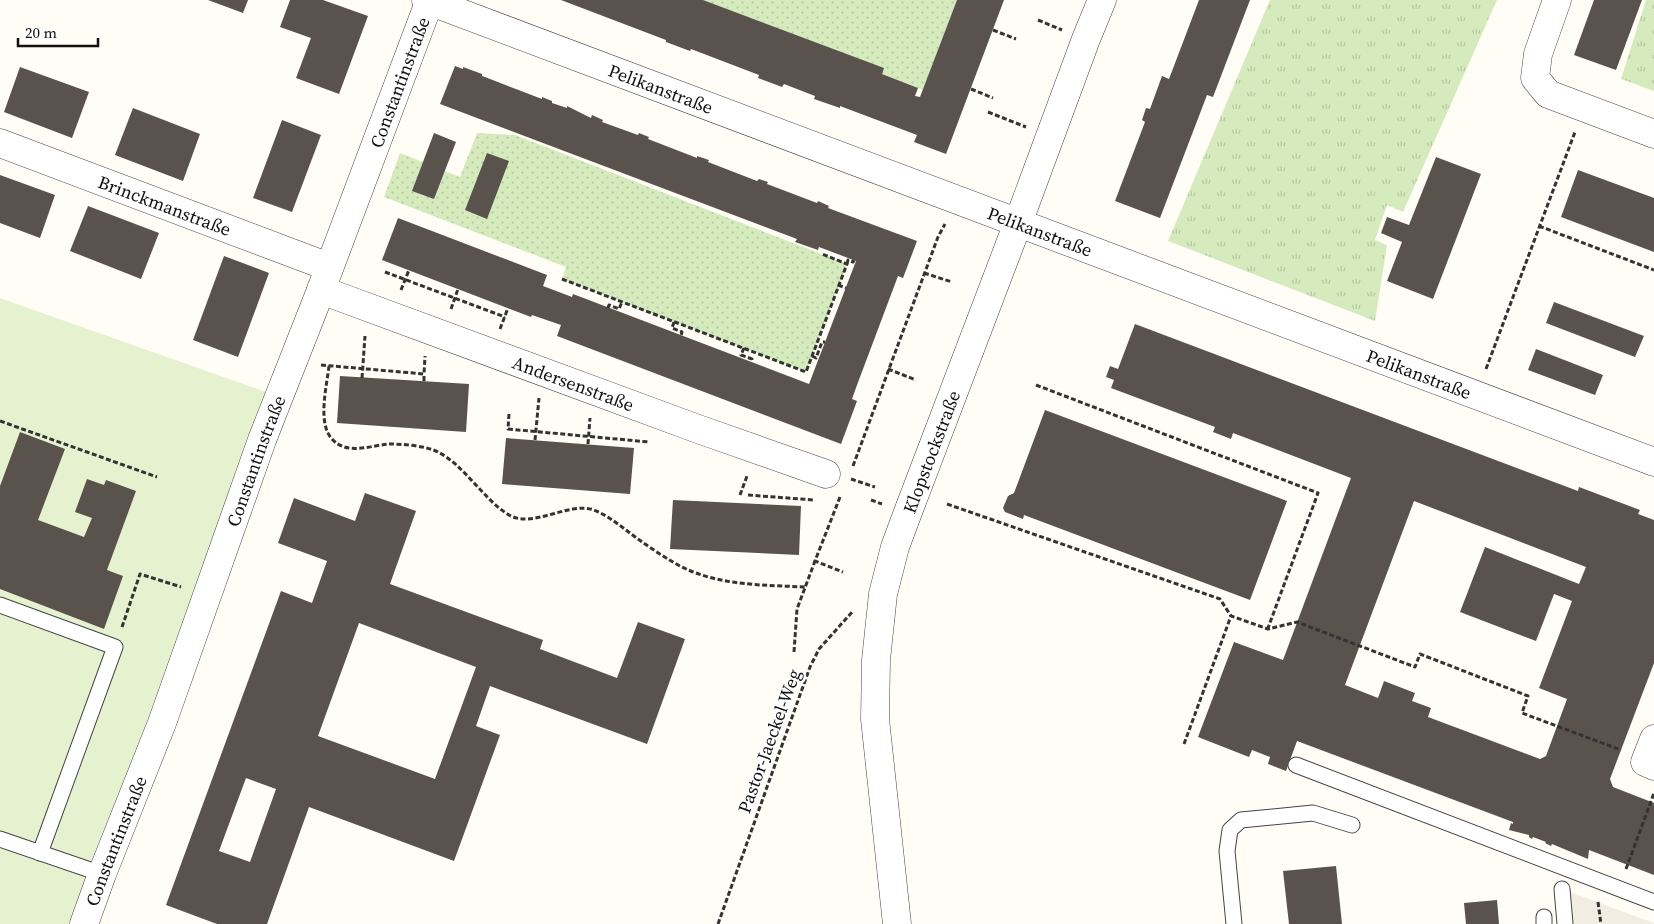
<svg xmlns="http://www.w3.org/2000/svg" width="1654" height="924" viewBox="0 0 1654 924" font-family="'Source Serif 4',serif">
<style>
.park{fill:url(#park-tufts)}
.garden{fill:url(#garden-dots)}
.pitch{fill:#e6f2cf}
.plaza{fill:#f1ede2}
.building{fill:#5a524d;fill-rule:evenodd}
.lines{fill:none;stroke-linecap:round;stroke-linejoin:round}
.lane-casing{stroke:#444;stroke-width:17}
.street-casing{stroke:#444;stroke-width:29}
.path{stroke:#333;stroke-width:3;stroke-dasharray:5 2.5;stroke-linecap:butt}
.lane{stroke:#fff;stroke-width:15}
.street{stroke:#fff;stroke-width:28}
.labels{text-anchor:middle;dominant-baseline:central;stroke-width:5;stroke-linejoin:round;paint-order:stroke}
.street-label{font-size:18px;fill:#111;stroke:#fff}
</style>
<defs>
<pattern id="park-tufts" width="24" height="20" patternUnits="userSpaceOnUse" patternTransform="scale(1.25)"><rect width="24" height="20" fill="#d5ebbd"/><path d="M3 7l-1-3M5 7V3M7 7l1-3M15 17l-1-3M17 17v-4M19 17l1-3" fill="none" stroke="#b6c8a1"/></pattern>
<pattern id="garden-dots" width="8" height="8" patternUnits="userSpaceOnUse" patternTransform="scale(1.25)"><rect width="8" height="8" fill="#d5ebbd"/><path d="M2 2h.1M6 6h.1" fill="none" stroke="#b6c8a1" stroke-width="1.8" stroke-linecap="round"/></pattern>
</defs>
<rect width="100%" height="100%" fill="#fffdf5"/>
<!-- park -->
<g class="park">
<path d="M1270,0H1497L1403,212L1387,205L1375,240L1387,245L1375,321L1168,241Z"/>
<path d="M1646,0H1654V91L1621,79Z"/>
</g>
<!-- garden -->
<g class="garden">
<path d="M695,0H957L923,90Z"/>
<path d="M477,133L515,135L847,264L806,372L562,279L566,267L384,197L400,153L460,177Z"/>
</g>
<!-- pitch -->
<path class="pitch" d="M0,298L280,397L84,924H0Z"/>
<!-- plaza -->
<path class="plaza" d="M1562,889L1654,923V924H1565Z"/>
<!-- building -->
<g class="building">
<path d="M208,0H248L243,13Z"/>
<path d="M290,0H323L368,16L339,94L296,78L311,38L280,27Z"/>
<path d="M561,0H703L884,68L882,74L918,88L915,96L920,97L957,0H1004L946,154L914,142L917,135L840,106V108L814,99L815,96L784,84L782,87L758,78L759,75L691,49L690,51L666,42V40Z"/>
<path d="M1199,0H1250L1213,97L1207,95L1160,218L1115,201L1145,122L1142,120L1146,108L1150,109L1162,76L1169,79Z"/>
<path d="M1594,0H1642L1616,70L1574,55Z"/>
<path d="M455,66L463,69V67L482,74V76L485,77L542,99V97L552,101V103L567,108V106L591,118L592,115L603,120L602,122L638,135L639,133L649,137L648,139L697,158V156L709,160L708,162L757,181L759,179L768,182L767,184L817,203L818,201L829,206L828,208L917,241L903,278L898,276L857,385L852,399L857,401L841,444L557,336L561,325L532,315L531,317L382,260L398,218L547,275L543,286L572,297L573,294L809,384L856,261L819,247L818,250L795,242L797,239L440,104Z"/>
<path d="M20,67L89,92L72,138L4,112Z"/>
<path d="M133,108L200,134L183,181L115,155Z"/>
<path d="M282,120L321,135L292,212L253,198Z"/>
<path d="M434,133L456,142L434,199L412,191Z"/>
<path d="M487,153L509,161L487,219L465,210Z"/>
<path d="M1436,157L1481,174L1433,299L1387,281L1402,242L1381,233L1387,217L1409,225Z"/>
<path d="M1578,170L1654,198V252L1561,217Z"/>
<path d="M0,175L55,195L40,238L0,223Z"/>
<path d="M88,206L159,233L141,279L70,251Z"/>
<path d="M224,256L269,273L238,357L193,340Z"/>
<path d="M1554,302L1644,336L1635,357L1546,323Z"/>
<path d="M1135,324L1578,491L1579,487L1640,510L1638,514L1654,520V663L1610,779L1613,787L1654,803V875L1589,850L1588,859L1552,844L1551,846L1545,843L1546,842L1533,837L1532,839L1529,837V835L1509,830L1511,823L1513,824V822L1297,741L1286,771L1268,764L1270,757L1252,750L1249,757L1198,737L1234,642L1283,660L1351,478L1233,433L1231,439L1213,432L1215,427L1111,388L1114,380L1106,377L1110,366L1118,369ZM1414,501L1586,567L1579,584L1485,547L1460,612L1536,641L1554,594L1572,601L1539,688L1567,699L1546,756L1540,759L1428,717L1431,708L1412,701L1415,693L1384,681L1378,698L1345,685Z"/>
<path d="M1536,349L1603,375L1595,395L1528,370Z"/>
<path d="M340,376L469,384L466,432L337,423Z"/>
<path d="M1045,410L1287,501L1250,600L1024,515L1023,519L1005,512L1003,508L1008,496L1014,493Z"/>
<path d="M20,432L65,449L38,520L84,537L92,518L75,512L87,479L104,485L106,480L136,491L107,570L123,576L104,629L0,589V486Z"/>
<path d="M506,438L634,448L630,494L502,484Z"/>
<path d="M365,493L416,511L390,584L543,640L540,649L617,678L638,622L685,639L647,744L490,686L476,726L500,735L454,861L309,807L267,924H217L166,905L281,591L312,603L327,561L278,543L294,498L355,521ZM359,623L476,667L435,779L318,736ZM246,778L276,789L250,862L219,851Z"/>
<path d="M673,500L801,506L799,555L670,549Z"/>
<path d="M1336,866L1342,924H1289L1283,871Z"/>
<path d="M1497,900L1499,924H1466L1464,903Z"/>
</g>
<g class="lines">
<defs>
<g id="lane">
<path d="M0,605L115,647L40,853"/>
<path d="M1296,765L1654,902"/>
<path d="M0,839L102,874"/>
<path d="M1562,889L1565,924"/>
<path d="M1544,917V924"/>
<path d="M1234,924L1227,851L1230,830L1241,820L1313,813L1352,825"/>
</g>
<g id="street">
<path id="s1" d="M426,0L1654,462"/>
<path d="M1557,0L1538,54L1535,78L1548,94L1654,134"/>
<path id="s2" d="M0,143L329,267"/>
<path id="s3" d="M321,290L698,429L826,474"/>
<path d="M1654,739L1645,762L1654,766"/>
<path id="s4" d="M84,924L102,874L162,723L262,440L321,290L430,0"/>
<path id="s5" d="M897,924L875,719L876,660L883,594L895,547L908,512L1018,223L1086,39L1102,0"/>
</g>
</defs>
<!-- lane casing -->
<use href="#lane" class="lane-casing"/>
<!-- street casing -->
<use href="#street" class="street-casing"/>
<!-- path -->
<g class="path">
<path d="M1038,20L1062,30"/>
<path d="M993,30L1016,39"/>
<path d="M971,89L993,98"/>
<path d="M988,112L1026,127"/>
<path d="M1539,226L1654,270"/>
<path d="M847,264L848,260L853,262L854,260"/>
<path d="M385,272L505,317"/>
<path d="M924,273L952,282"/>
<path d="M562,279L806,372L847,264L822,254"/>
<path d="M838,285L846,288"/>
<path d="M401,290L409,270"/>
<path d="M608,308L609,305L619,309L622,302"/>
<path d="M451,309L458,289"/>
<path d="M674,322L672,328L682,332L681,336"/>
<path d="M500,329L508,308"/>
<path d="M744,348L741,355L752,359L751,362"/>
<path d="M812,356L816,358L822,342H825"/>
<path d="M321,365L424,374L425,356"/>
<path d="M329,366C327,385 317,423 332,439C347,456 371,445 390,444C403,444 427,446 438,452C464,465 484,500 509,515C533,529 569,501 594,510C611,517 624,529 638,539C649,547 661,555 673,562C712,586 762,585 806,587"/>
<path d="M888,369L916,380"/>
<path d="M1486,369L1575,132"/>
<path d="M362,378L365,336"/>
<path d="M424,381V374"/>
<path d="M1036,385L1318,493L1268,628"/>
<path d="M509,414L508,429L649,442"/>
<path d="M0,421L157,477"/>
<path d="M535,440L539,398"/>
<path d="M588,444L590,418"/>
<path d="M853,466L938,237L945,224"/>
<path d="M851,479L875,487"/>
<path d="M740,495L747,476"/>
<path d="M748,495L814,500"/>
<path d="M840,497L815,561L843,572"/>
<path d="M871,500L882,504"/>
<path d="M947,504L1220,599L1231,616"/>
<path d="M122,627L140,574L181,587"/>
<path d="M794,652L797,609L815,561"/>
<path d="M1184,744L1231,616L1268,629L1297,622L1415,667L1420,654L1528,696L1522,713L1621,750"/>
<path d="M1626,869L1654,793"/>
<path d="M1598,902L1601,924"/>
<path d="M718,924L810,667L819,649L853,611"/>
</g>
<!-- lane -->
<use href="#lane" class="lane"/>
<!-- street -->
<use href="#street" class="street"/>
</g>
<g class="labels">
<!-- street labels -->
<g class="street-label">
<text stroke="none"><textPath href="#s4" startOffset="899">Constantinstraße</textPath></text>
<text stroke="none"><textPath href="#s1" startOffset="251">Pelikanstraße</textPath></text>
<text stroke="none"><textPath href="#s2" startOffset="176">Brinckmanstraße</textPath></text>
<text stroke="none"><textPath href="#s1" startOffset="656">Pelikanstraße</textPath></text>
<text stroke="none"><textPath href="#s1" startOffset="1061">Pelikanstraße</textPath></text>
<text stroke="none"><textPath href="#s3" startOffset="269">Andersenstraße</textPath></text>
<text stroke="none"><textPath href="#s5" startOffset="482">Klopstockstraße</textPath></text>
<text stroke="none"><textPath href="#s4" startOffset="494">Constantinstraße</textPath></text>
<text transform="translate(769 741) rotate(-70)">Pastor-Jaeckel-Weg</text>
<text stroke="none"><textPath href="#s4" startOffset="89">Constantinstraße</textPath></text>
</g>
</g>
<!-- scale -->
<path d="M18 38v8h80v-8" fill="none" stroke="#111111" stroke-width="2.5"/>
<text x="25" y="38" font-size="15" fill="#111111" stroke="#ffffff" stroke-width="4" paint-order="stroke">20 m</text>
</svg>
